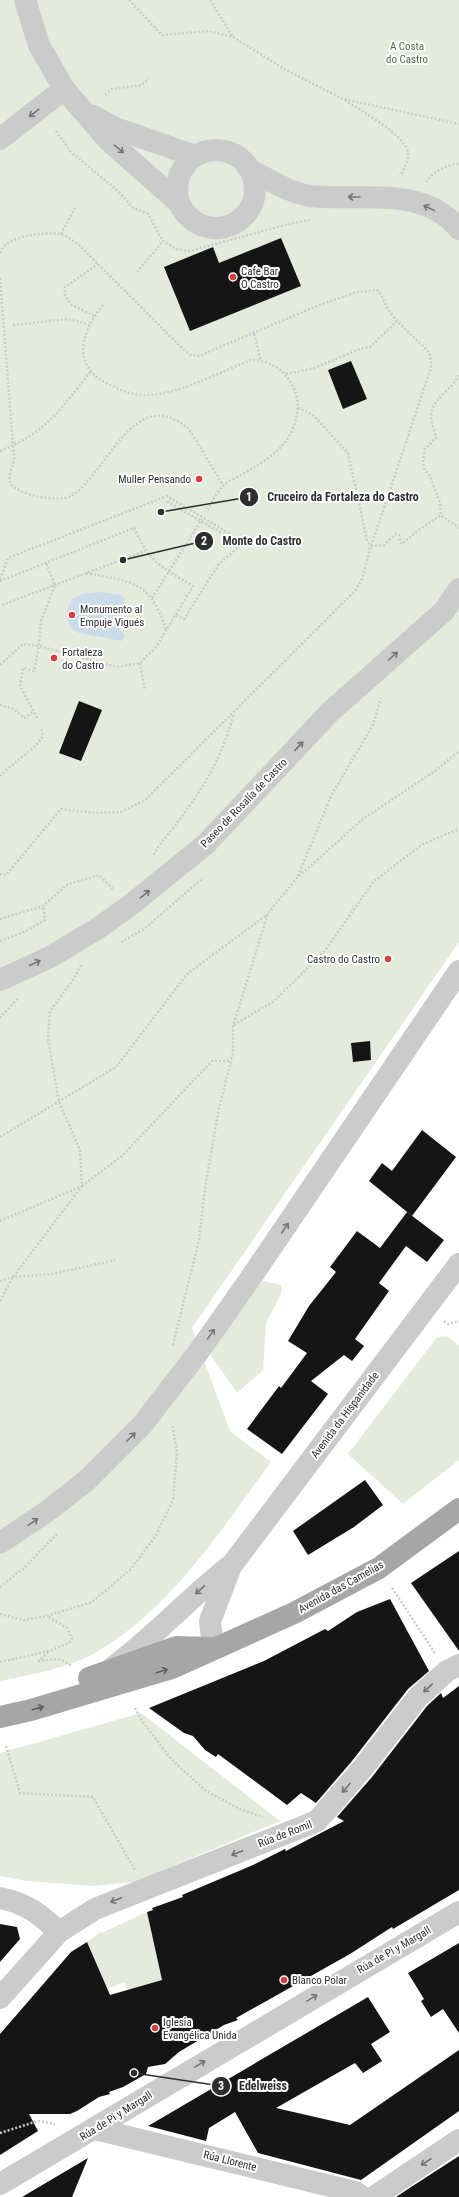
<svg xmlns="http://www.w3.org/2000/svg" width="459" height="2197" viewBox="0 0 459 2197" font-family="'Roboto Condensed',sans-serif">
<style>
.green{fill:#e4ebdd}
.water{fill:#cbdbe9}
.building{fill:#151515}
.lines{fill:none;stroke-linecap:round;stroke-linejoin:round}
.path{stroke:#cbcbcb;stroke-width:2.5;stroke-dasharray:2 2;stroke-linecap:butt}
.minor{stroke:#cbcbcb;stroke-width:22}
.major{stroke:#a6a6a6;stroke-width:22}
.oneway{stroke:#757575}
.oneway2{stroke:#5e5e5e}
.poi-dot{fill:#d83e3f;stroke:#fff;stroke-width:1.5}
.labels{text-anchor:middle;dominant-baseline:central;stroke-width:4;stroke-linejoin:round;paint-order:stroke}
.park-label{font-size:11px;fill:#4f673f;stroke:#fff}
.poi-label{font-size:11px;fill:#2e2e2e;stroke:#fff;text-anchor:start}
.street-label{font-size:11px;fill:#2e2e2e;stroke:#fff}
.leader{fill:none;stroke:#2e2e2e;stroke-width:1.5}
.callout-dot{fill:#2e2e2e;stroke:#fff;stroke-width:1.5}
.mark-label{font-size:12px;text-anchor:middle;font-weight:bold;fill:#fff}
.callout-label{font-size:12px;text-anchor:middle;font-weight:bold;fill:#2e2e2e;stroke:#fff;stroke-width:4;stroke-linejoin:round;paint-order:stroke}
</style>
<rect width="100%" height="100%" fill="#fff"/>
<!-- green -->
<g class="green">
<path d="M0,0H459V942L192,1328L230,1431L271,1462C220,1531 170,1611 93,1654C65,1669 30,1675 0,1681Z"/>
<path d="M263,1281L282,1285L281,1294L266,1323L263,1370L237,1393L210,1354L239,1308Z"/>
<path d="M447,1336L459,1346V1460L403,1504L348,1454L437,1337Z"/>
<path d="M141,1713L280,1821L135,1882L93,1886L26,1881L0,1876V1753Z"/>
<path d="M147,1912L162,1980L127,1990L125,1982L107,1989L87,1942L100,1932L101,1933Z"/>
</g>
<!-- water -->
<path class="water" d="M99,592L121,595L125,598C123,617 106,612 125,636L122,641L79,633L72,629L68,621L67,610L73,598L83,594Z"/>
<!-- building -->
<g class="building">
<path d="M281,238L301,286L190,331L164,267L213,247L219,263Z"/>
<path d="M351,361L367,399L343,409L328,370Z"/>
<path d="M79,701L102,710L81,761L59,753Z"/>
<path d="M370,1041L371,1060L353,1062L351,1043Z"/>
<path d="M422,1130L456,1157L412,1216L369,1181L382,1163L392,1171Z"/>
<path d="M407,1212L444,1240L427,1262L406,1246L379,1283L389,1291L355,1339L364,1346L352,1361L344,1355L311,1381L328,1394L282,1454L247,1429L279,1386L281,1388L307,1353L288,1341L309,1306L336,1272L330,1267L357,1231L380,1248Z"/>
<path d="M365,1480L383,1505L354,1527L308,1555L293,1531Z"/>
<path d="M459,1551V1651L411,1583Z"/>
<path d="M390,1599L429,1671L408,1689L352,1761L316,1803L301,1793L287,1805L218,1754L216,1757L205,1750L193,1736L184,1733L149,1708L264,1661L325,1629L328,1631L357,1612Z"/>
<path d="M459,1686V1890L393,1929L392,1927L350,1954L236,2018L238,2020L224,2025L179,2052L165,2064L148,2067L146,2074L123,2087L109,2092L110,2094L99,2097L77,2111L70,2114H29L38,2131L0,2155V2034L71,1952L87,1942L110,1995L162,1980L147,1912L153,1910L152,1908L183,1897L182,1895L253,1865L285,1849L286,1851L344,1821L337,1817L372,1777L427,1706L441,1693L443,1698Z"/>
<path d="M0,1924L17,1927L20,1939L0,1962Z"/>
<path d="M459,1943V2033L443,2009L431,2017L421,2001L424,1999L408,1973Z"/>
<path d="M368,1997L390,2032L371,2044L382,2061L363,2073L355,2063L276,2108L350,2125L459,2050V2111L361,2180L258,2153L235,2112L209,2128L206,2141L148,2126Z"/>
<path d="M459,2156V2197H396L408,2189Z"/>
<path d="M88,2158L72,2197H22Z"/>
</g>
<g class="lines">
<!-- path -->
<g class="path">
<path d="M129,0L162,35L208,31L233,37L286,70L343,99L459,124"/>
<path d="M210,0L233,37"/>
<path d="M105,95L112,89L142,85L149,78"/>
<path d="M345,100C359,110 407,136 408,153C409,161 404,169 400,176"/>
<path d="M56,131L71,152L118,191L132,207L148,214L163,241L176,249L190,251L292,223L310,220"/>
<path d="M426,182C433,172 447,164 459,164"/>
<path d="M61,234L75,208"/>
<path d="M0,253C6,235 44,232 60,234C66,235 73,241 79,245L184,350L191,355L199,356L319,305L357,292L377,290L381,294L387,308L397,321L429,352L431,360V368L371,546L362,579L355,591L145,800L121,812L94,813L61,809L6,875L0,874"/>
<path d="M137,272L163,241"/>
<path d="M0,278L14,459C13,466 8,475 10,482C15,495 60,503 71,496C108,473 134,382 189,429L223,485"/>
<path d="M103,305C79,335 71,368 112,386C123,391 135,396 147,395C177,395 222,371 251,360C269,361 281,367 291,383C298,393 299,406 296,418C290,448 266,460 241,475C236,478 227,481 223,486C216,493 211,504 206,512"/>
<path d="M94,316L72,305L65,297V287L98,264"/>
<path d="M13,325L67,319L89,324"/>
<path d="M254,334L261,361"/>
<path d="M286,374L314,368L360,349L370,347L397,321"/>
<path d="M459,375C452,390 431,399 431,417C431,423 435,432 436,438L425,449L423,461L424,469L430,476L440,503L441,515L459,528"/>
<path d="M298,408L312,414L348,453L367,540L370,546"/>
<path d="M0,451C46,433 61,409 90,372"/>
<path d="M171,498L168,502L235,541L237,537"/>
<path d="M371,546L384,545L396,534L399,535L400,542L402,544L417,531L441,515"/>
<path d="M86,573C133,582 149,580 166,629"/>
<path d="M0,579L8,558L167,496L244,542L219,564L184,619L175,615"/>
<path d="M0,581L134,528C150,563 161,567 193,586L156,647L140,663L117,667L39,646L23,644L0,665"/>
<path d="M152,598L202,519"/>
<path d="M2,605L145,551"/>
<path d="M140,663L145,690"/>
<path d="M0,705L14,709L25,718L34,711"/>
<path d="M37,718L20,686L23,668L34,671L39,646L41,621L55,585L46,563"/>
<path d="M0,776C12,763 35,750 43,736L41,727"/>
<path d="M154,855L158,847C194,802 219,769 234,713"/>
<path d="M298,876L332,794L373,725L381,698"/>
<path d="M0,919L43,906L68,884L99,875L114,890"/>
<path d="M0,941L22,933L45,920L43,906"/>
<path d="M121,942L144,929L203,878"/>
<path d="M81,965L75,977L50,1011L48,1039L59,1102L80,1150L82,1186L122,1156L212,1061H231"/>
<path d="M0,1018L18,998"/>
<path d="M234,1025L274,1001L324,952L373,882L423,844L459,829"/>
<path d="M0,1137L116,1067L188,973L268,914"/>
<path d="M0,1221L82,1186"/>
<path d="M0,1281L13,1277L52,1274L115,1260"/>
<path d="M0,1301L13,1277L82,1186"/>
<path d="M444,1321L448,1324L459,1321"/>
<path d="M173,1345L199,1240L205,1188L219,1108L233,1053V1026L268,913L297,878L363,819L435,771L459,751"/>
<path d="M0,1587L24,1568L57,1534"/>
<path d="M392,1588L435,1653"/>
<path d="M0,1614L24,1620L47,1616L92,1602L130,1570L155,1537L173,1500L177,1452L172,1424"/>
<path d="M48,1652L39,1661C51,1659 62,1657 71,1666"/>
<path d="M0,1662L49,1651L69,1643L72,1638L67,1628L47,1616"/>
<path d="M135,1708L142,1721L172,1760L206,1791L240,1809L263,1817"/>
<path d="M6,1746L20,1793L93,1797L135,1870"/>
<path d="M0,2133L38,2121L55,2124"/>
</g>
<!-- minor -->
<g class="minor">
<path d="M25,0L39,45L64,89L109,141L177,201"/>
<path d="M93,116L115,128L195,156"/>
<path d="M0,139L64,89"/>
<circle cx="216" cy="189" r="39"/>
<path d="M252,171C270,180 290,193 311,196C361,202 422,184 459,229"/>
<path d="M0,980L50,957L97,929L128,907L206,844L330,712L444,611L459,589"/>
<path d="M0,1543L49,1510L86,1481L142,1425L197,1354L250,1279L459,971"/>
<path d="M213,1648L210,1621L231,1566L459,1264"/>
<path d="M112,1668C154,1637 189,1598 230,1566"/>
<path d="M0,1898C26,1903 40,1914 59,1932"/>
<path d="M0,1998L59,1932L95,1909L317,1821L362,1769L418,1697L447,1671L459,1665"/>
<path d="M95,2129L355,2192L363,2197"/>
<path d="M0,2184L459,1912"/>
<path d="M374,2197L459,2140"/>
</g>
<!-- major -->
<g class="major">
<path d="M89,1678L177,1647L209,1648"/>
<path d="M0,1717L31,1710L172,1668L294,1613L379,1568L459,1509"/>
</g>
</g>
<!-- one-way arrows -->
<defs><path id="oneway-shaft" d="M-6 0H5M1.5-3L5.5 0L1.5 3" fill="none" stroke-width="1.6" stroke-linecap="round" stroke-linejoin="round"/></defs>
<g class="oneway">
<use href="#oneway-shaft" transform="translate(34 113) rotate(142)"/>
<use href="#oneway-shaft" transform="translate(119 149) rotate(40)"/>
<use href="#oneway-shaft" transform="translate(354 197) rotate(-180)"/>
<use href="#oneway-shaft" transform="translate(429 208) rotate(-154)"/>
<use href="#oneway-shaft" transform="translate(393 656) rotate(-42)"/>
<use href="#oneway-shaft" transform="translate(299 746) rotate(-47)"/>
<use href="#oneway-shaft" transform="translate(145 894) rotate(-39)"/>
<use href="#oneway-shaft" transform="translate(35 963) rotate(-25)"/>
<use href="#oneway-shaft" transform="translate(285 1228) rotate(-56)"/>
<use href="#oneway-shaft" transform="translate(211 1334) rotate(-55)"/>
<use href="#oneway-shaft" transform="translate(131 1437) rotate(-45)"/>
<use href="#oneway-shaft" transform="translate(33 1522) rotate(-35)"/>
<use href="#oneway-shaft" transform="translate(200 1590) rotate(137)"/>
<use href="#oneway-shaft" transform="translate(428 1688) rotate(137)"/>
<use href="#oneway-shaft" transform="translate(346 1788) rotate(131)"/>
<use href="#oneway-shaft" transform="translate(237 1853) rotate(159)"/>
<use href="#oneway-shaft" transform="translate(116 1900) rotate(159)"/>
<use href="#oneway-shaft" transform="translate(312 1998) rotate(-31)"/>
<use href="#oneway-shaft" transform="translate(200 2064) rotate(-31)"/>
<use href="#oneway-shaft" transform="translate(426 2162) rotate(147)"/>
</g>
<g class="oneway2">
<use href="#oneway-shaft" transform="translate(162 1671) rotate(-17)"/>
<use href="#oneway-shaft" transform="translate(38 1708) rotate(-16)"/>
</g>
<!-- markers -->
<g class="poi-dot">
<circle cx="233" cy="277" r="4"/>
<circle cx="199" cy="479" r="4"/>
<circle cx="72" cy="615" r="4"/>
<circle cx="54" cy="658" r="4"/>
<circle cx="388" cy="959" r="4"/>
<circle cx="284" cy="1980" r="4"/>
<circle cx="155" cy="2028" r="4"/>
</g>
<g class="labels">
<!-- park labels -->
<g class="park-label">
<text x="407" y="46">A Costa<tspan x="407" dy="13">do Castro</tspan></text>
</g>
<!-- poi labels -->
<g class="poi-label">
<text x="241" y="271">Cafe Bar<tspan x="241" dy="13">O Castro</tspan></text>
<text x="191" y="479" text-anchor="end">Muller Pensando</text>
<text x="80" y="609">Monumento al<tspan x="80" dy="13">Empuje Vigués</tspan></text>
<text x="62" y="652">Fortaleza<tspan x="62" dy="13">do Castro</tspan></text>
<text x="380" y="959" text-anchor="end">Castro do Castro</text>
<text x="292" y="1980">Blanco Polar</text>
<text x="163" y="2022">Iglesia<tspan x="163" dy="13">Evangélica Unida</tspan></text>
</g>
<!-- street labels -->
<g class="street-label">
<text transform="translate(244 803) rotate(-46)">Paseo de Rosalía de Castro</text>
<text transform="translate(345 1415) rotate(-53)">Avenida da Hispanidade</text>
<text transform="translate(341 1587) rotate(-29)">Avenida das Camelias</text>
<text transform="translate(285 1834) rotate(-21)">Rúa de Romil</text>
<text transform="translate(394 1950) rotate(-30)">Rúa de Pi y Margall</text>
<text transform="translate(116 2116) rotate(-32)">Rúa de Pi y Margall</text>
<text transform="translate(230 2161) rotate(14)">Rúa Llorente</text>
</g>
</g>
<!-- callouts -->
<path class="leader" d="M161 512L249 497M123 560L204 541M134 2073L221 2086"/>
<g class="callout-dot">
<circle cx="161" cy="512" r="4"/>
<circle cx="123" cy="560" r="4"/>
<circle cx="134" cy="2073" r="4"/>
<circle cx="249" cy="497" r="10"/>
<circle cx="204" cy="541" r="10"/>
<circle cx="221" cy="2086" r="10"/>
</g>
<g class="mark-label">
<text x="249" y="501">1</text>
<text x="204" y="545">2</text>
<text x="221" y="2090">3</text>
</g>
<g class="callout-label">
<text x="343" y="501">Cruceiro da Fortaleza do Castro</text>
<text x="262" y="545">Monte do Castro</text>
<text x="263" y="2090">Edelweiss</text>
</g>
</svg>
